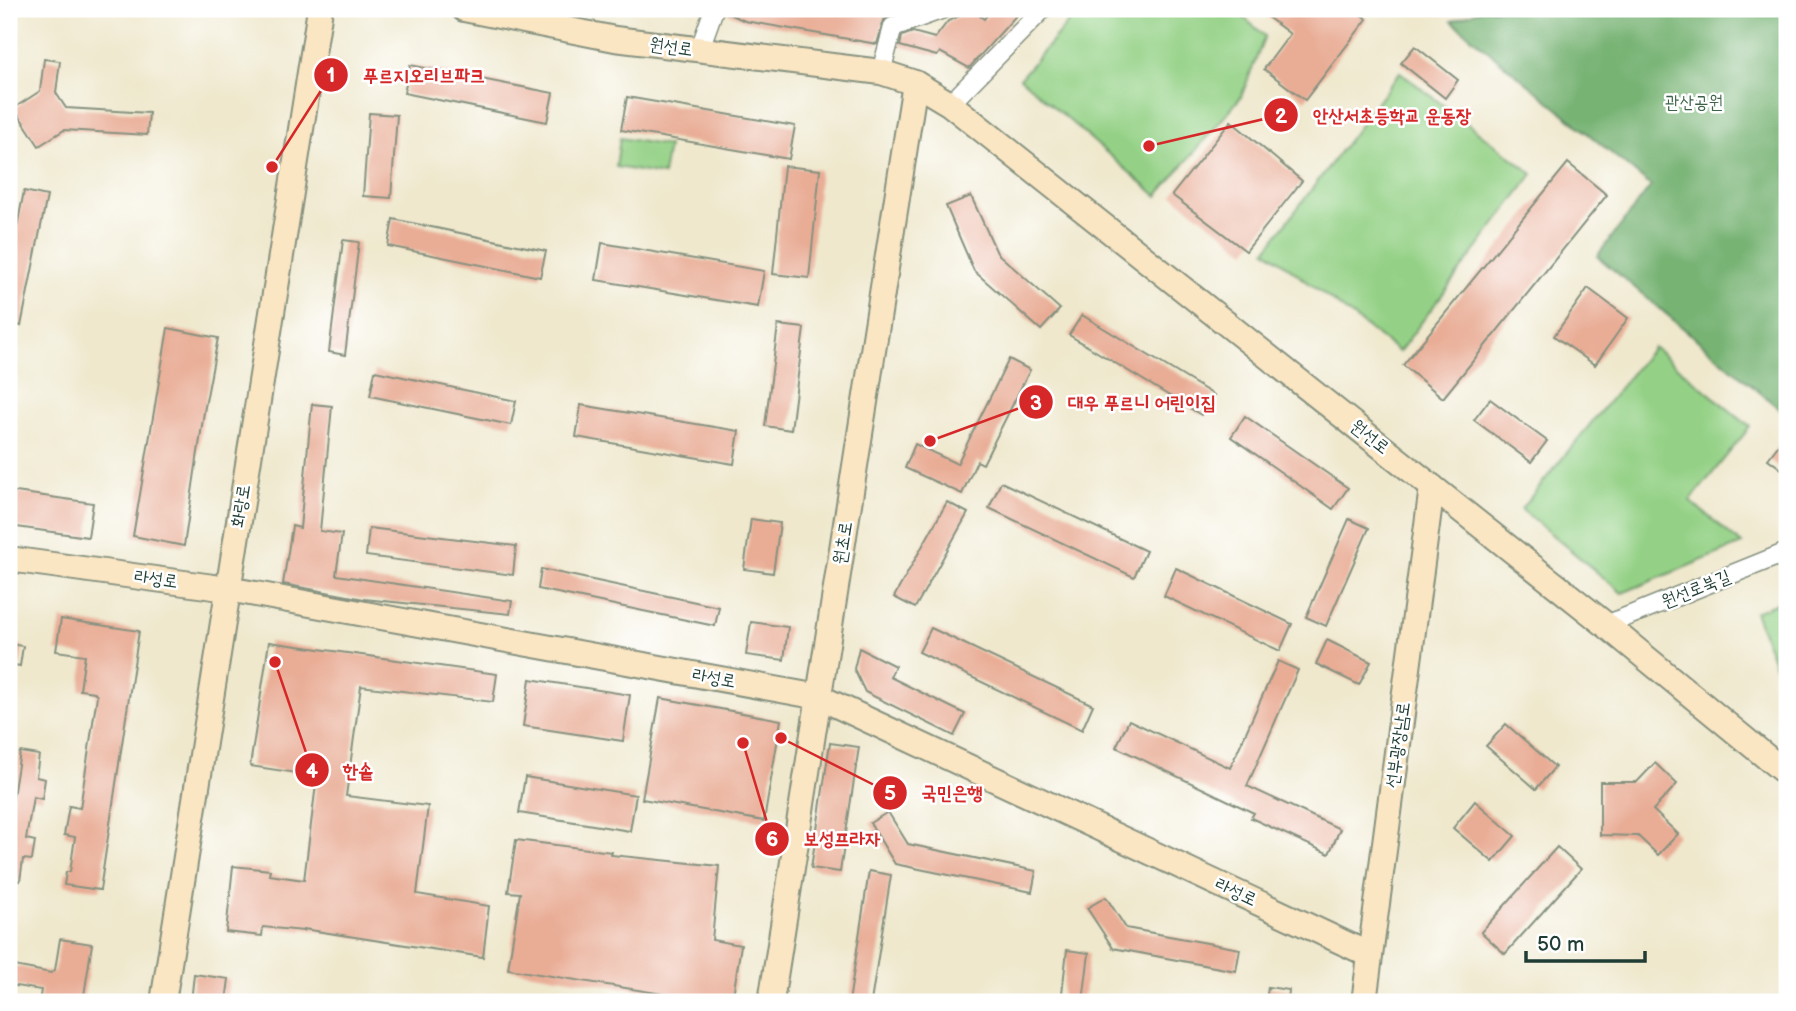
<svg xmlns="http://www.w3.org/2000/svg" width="1796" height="1011" viewBox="0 0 1796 1011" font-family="'Balsamiq Sans','Poor Story',sans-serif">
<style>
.green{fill:#94d186;stroke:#5a875d;stroke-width:2}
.forest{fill:#77b373;stroke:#4b7854;stroke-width:2}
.building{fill:#e9ad96}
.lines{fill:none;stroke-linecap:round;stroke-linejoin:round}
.street-casing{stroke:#879280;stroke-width:21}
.secondary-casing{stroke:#879280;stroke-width:28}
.street{stroke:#fff;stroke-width:18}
.secondary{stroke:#fbe6c3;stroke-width:24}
.labels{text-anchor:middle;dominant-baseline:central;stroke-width:5;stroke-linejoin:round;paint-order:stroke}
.street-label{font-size:18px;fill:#1f3d34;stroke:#fff}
.park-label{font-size:18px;fill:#3c6248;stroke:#fff}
.leader{fill:none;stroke:#d62828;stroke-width:2.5}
.callout-dot{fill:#d62828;stroke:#fff;stroke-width:2.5}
.mark-label{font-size:21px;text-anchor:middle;font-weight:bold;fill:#fff}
.callout-label{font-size:19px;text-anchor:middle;font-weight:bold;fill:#d62828;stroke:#fff;stroke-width:5;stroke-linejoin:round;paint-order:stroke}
</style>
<rect width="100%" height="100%" fill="#fff"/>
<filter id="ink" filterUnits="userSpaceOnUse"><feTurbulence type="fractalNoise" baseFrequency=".0143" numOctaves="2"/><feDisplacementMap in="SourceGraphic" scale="14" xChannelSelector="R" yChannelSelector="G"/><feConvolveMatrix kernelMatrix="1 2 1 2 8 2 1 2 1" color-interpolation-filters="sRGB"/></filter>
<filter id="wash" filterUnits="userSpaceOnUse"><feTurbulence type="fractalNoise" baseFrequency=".00686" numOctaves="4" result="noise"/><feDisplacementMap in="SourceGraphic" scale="28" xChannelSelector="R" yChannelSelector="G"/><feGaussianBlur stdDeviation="1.57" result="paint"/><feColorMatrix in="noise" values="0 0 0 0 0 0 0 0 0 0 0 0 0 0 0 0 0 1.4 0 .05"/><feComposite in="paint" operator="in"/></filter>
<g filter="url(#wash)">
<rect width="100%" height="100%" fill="#efe8cd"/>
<!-- green -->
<g class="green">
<path d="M1080,9H1234L1265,36L1241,97L1157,196L1020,78Z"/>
<path d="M1400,72L1533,174L1399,352L1266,250Z"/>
<path d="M620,138L668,146L663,175L616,167Z"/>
<path d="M1653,347L1750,427L1690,501L1742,544L1622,593L1521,509Z"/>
<path d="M1787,599V697L1755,612Z"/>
</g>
<!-- forest -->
<path class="forest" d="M1483,9H1787V415L1597,256L1651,186L1452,21Z"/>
<g id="blocks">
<!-- building -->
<g class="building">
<path d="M725,9H905L884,20L877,44L745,21L725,12Z"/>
<path d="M992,9H1022L969,68L940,52L937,56L900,46L902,36L913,32L935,38L948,21L973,10L984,19Z"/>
<path d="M1257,9H1353L1367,19L1305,100L1264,69L1290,34Z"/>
<path d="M1415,46L1458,80L1445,98L1401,63Z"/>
<path d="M44,59L60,61L56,93L66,108L149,113L147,135L64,130L39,146L14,108L40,91Z"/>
<path d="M410,65L553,93L547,122L404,93Z"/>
<path d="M627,97L795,126L789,159L621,130Z"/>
<path d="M369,113L397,115L391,198L363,196Z"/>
<path d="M1231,121L1302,181L1246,251L1172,195Z"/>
<path d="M1568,163L1607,195L1443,398L1403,365Z"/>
<path d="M784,166L820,170L809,278L773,274Z"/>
<path d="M24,191L47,196L21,326L9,324V267Z"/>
<path d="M971,196L997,253L1060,309L1041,330L974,271L946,206Z"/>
<path d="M393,219L546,251L540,277L388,246Z"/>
<path d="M343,240L359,242L345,355L329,352Z"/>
<path d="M602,243L764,271L758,307L596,280Z"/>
<path d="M1588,288L1628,318L1595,365L1554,336Z"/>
<path d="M1082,315L1214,395L1201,415L1069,335Z"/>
<path d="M778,325L804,328L791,430L765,426Z"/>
<path d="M168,328L218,338L204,412L184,546L133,536Z"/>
<path d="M1009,359L1030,370L983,464L977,461L962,494L905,468L915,444L957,464Z"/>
<path d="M375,371L516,401L511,425L370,396Z"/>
<path d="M1490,399L1547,441L1531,462L1474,420Z"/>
<path d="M312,404L332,406L320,531L342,534L336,575L512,601L510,614L364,599L283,584L292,526L300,528Z"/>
<path d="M581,405L739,431L734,464L576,437Z"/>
<path d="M1245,416L1348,488L1333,509L1231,437Z"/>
<path d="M1787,434V473L1768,459Z"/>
<path d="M1001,482L1146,551L1134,577L989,508Z"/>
<path d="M9,491L93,503L88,537L9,526Z"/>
<path d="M947,502L968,513L915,608L894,597Z"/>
<path d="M751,519L780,523L773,573L744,569Z"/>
<path d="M1349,519L1369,528L1326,626L1306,617Z"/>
<path d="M369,528L516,546L513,575L366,556Z"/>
<path d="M1176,568L1292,624L1280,651L1164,596Z"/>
<path d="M541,569L719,607L715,626L538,589Z"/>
<path d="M61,619L139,631L100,890L64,885L66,872H70L75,837L64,835L69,806L80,808L97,696L94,692L80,690L85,655L56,651Z"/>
<path d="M751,622L788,627L784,660L746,655Z"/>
<path d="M931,628L1093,705L1082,730L919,652Z"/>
<path d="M1327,640L1371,662L1359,685L1316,664Z"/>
<path d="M269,642L497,674L493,702L361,686L346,796L428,806L417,894L489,906L483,957L303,929V931L263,927L262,936L226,932L233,866L270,870L269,875L304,880L317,776L250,766Z"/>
<path d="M9,644L23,646L20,666L9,664Z"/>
<path d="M859,648L895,666L890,677L965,714L954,736L865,692L854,669Z"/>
<path d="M1278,661L1298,670L1247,786L1340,829L1329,854L1251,818L1254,813L1116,747L1129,720L1230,768Z"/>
<path d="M530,679L630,695L623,741L523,726Z"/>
<path d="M660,698L781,720L764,821L642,799Z"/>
<path d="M1506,724L1555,767L1536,789L1486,746Z"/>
<path d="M830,743L859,747L840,872L811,868Z"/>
<path d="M20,752L39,755L36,777L45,779L42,799L33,797L26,839L35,841L32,860L23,859L20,881L9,879V822Z"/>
<path d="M1655,763L1677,784L1653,810L1678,834L1658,855L1638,836L1600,835V782H1637Z"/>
<path d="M525,777L636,795L630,831L519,813Z"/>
<path d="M1475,801L1515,836L1493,862L1453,828Z"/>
<path d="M888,812L908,844L1036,871L1032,892L895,864L870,823Z"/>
<path d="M516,840L612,852L611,855L719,866L712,940L741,945L732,1002H712L508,969L520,893L508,892Z"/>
<path d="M1557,847L1581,869L1505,954L1481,932Z"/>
<path d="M869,871L891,875L871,1002H849Z"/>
<path d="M1106,897L1126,928L1240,949L1236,971L1113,948L1087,908Z"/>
<path d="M60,939L92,944L83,1002H39L41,990L9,985V965L51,973L55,970Z"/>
<path d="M1067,950L1089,953L1083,1002H1061Z"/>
<path d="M194,974L229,979L226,1002H191Z"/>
<path d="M1268,987L1289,990L1288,1002H1266Z"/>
</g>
</g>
</g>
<g filter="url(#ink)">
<use href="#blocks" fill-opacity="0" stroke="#879280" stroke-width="2"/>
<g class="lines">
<defs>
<g id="street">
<path d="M699,51L714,9"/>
<path d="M881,72L893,27L943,9"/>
<path d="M950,104L1043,9"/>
<path d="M1606,625L1787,552"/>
</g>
<g id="secondary">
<path d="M464,9L615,39L881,72L915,83L950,104L1606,625L1787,774"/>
<path d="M9,559L228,589L819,697L1370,955"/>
<path d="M163,1002L320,9"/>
<path d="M771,1002L915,83"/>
<path d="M1364,1002L1432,487"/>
</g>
</defs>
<!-- street casing -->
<use href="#street" class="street-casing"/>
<!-- secondary casing -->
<use href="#secondary" class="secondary-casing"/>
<!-- street -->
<use href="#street" class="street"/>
<!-- secondary -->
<use href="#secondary" class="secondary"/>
</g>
</g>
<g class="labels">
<!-- street labels -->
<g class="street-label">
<text transform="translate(671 47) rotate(8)">원선로</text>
<text transform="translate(1370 437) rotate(38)">원선로</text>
<text transform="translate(241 506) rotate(-81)">화랑로</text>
<text transform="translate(843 543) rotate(-81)">원초로</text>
<text transform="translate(156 579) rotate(8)">라성로</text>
<text transform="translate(1696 589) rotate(-22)">원선로북길</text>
<text transform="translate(714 678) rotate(10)">라성로</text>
<text transform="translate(1398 745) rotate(-82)">선부광장남로</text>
<text transform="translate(1236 892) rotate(25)">라성로</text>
</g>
<!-- park labels -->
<g class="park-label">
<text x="1694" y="102">관산공원</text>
</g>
</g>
<!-- callouts -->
<path class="leader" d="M272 167L331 75M1149 146L1281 115M930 441L1036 402M275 662L312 770M781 738L890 793M743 743L772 839"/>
<g class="callout-dot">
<circle cx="272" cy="167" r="7"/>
<circle cx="1149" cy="146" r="7"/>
<circle cx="930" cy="441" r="7"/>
<circle cx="275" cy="662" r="7"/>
<circle cx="781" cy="738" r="7"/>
<circle cx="743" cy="743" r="7"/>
<circle cx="331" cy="75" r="18"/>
<circle cx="1281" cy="115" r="18"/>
<circle cx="1036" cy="402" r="18"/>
<circle cx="312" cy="770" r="18"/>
<circle cx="890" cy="793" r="18"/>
<circle cx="772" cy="839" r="18"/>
</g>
<g class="mark-label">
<text x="331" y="82">1</text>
<text x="1281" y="123">2</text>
<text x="1036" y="410">3</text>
<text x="312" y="778">4</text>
<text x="890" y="800">5</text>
<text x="772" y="846">6</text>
</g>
<g class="callout-label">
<text x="424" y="82">푸르지오리브파크</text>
<text x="1392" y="122">안산서초등학교 운동장</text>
<text x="1142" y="409">대우 푸르니 어린이집</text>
<text x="358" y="777">한솥</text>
<text x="952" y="799">국민은행</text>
<text x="842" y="845">보성프라자</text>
</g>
<!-- margin -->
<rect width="1796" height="1011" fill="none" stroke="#fff" stroke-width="35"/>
<!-- scale -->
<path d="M1526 951v10h119v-10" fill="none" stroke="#1f3d34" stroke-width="3.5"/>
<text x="1537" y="951" font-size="21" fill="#1f3d34" stroke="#ffffff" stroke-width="5" paint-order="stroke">50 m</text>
</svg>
